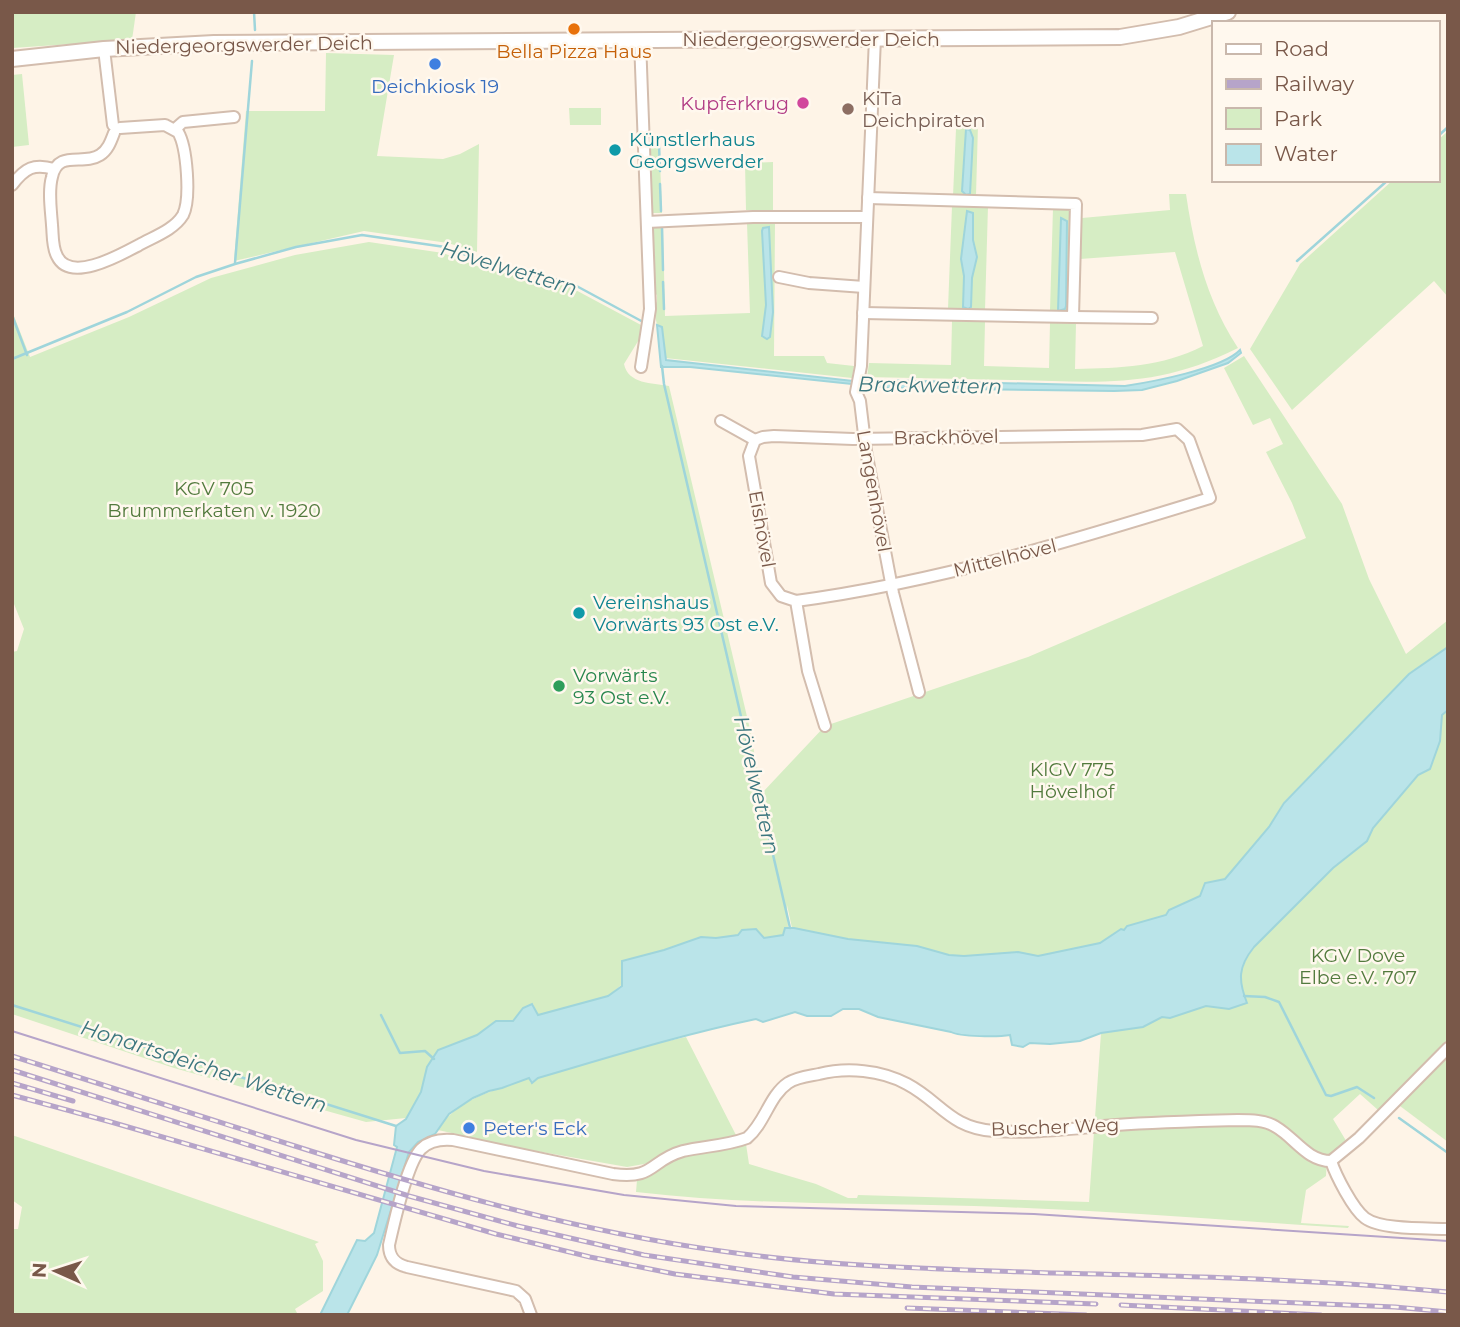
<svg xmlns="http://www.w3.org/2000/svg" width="1460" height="1327" viewBox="0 0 1460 1327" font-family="Montserrat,sans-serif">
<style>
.green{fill:#d6edc4}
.water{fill:#bae4e9;stroke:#9fd5db;stroke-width:2}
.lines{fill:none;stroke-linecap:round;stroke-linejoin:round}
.stream{stroke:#9fd5db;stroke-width:2.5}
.minor-casing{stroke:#d3bdae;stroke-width:14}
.tertiary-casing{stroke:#d3bdae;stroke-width:18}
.minor{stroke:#fff;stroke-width:10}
.tertiary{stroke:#fff;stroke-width:14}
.tram{stroke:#b6a4c9;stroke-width:2}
.rail-casing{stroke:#b6a4c9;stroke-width:5}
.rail{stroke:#fff8ee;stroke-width:2.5;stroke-dasharray:8;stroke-linecap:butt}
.food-dot{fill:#e8710a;stroke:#fff8ee;stroke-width:2.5}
.shop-dot{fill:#3f7fe0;stroke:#fff8ee;stroke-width:2.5}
.hotel-dot{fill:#d1479c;stroke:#fff8ee;stroke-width:2.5}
.education-dot{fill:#8d6e63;stroke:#fff8ee;stroke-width:2.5}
.culture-dot{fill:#0f9aa8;stroke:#fff8ee;stroke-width:2.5}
.leisure-dot{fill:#2e9e5b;stroke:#fff8ee;stroke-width:2.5}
.labels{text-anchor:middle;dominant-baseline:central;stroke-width:5;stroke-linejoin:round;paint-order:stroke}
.street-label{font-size:19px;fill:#795849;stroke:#fff8ee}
.food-label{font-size:19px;fill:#c56008;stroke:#fff8ee}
.shop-label{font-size:19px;fill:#366cbe;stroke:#fff8ee}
.education-label{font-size:19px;fill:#785e54;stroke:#fff8ee;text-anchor:start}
.hotel-label{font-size:19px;fill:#b23c85;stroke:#fff8ee;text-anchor:end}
.culture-label{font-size:19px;fill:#0d838f;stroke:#fff8ee;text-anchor:start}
.park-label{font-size:19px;fill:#527a3d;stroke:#fff8ee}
.leisure-label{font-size:19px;fill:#27864d;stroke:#fff8ee;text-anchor:start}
.water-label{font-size:21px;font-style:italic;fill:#3c777f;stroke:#fff8ee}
</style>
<rect width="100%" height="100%" fill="#fef4e7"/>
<!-- green -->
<g class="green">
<path d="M12,12H136L132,40L12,48Z"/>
<path d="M326,53L394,55L377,156L443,159L460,154L479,144L477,252L448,243L364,231L234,261L246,111H325Z"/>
<path d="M22,74L29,145L12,147V75Z"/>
<path d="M569,108H601V125H570Z"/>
<path d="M978,125L976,195L953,196L956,129Z"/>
<path d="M1448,131V297L1434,281L1292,410L1250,349L1300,264L1393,180H1437V141Z"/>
<path d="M659,134L662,213H649V204L652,201V194L649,192L648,162L651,160L650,152L647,150L646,135Z"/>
<path d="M773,162V210H746L745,163Z"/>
<path d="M1169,194H1186C1194,249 1207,301 1238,348C1157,389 1099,382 1012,380C964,379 915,378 867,377L869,363L951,365L952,321L985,322L984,366L1049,368L1050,323H1076L1075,369C1120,368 1162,367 1203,346L1175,252L1080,259L1082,218L1170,210Z"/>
<path d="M952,206H988L985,310L948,309Z"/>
<path d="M1053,208H1072L1069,311H1050Z"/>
<path d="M775,222L774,356H824L827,363L854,366L852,378L665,358L662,327L657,325L653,305L657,302V295L653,292L652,266L655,262V254L651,252L652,227L663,226L665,316L750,313L747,223Z"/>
<path d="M369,242L443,253L485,269L570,287L641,325L640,338L624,364C628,384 652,383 669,386L749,725L762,793L825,726L1028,657L1306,538L1292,503L1266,452L1283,444L1270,418L1253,425L1224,368L1244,356L1342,504L1369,579L1406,654L1448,620V647L1409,674L1284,802L1269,827L1225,879L1205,883L1200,896L1169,910L1166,915L1127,926L1124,931L1121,929L1100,943L1038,956L1018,952L964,956L949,955L917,946L848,939L792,928L787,905L788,928H785L783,935L764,938L742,930L738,935L716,938L701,937L664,950L608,996L538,1015L533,1004L523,1008L513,1021H496L477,1035L438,1050L427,1067L421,1092L406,1118L366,1122L174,1068L12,1014V652L17,651L24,629L14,604L12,587V311L30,357L129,317L211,278L295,255Z"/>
<path d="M1448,710V1043L1378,1110L1360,1094L1333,1119L1348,1144L1327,1155L1326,1176L1306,1190L1301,1223L1349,1226L1348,1228C1223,1220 1100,1210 974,1206C861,1203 748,1205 636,1192L637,1180L652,1174L678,1155L746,1144L749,1164L816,1184L848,1198H857L858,1195L1089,1202L1101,1033L1142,1027L1162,1017L1170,1018L1206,1006L1229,1009C1237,988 1241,964 1254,947L1333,868L1367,841L1373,828L1418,775L1430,769L1440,741L1442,715Z"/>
<path d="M686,1037L737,1137L644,1164L627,1167L519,1148L438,1130C458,1097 496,1091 529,1078L531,1083L538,1078L623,1051Z"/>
<path d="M1448,1057V1142L1400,1106Z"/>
<path d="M12,1135L319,1242L315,1244L323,1261V1291L295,1309L298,1315H17L12,1311V1229H18L22,1207L12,1200Z"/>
</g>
<!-- water -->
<g class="water">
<path d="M966,129L970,130L973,138L970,194L966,195L962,191Z"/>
<path d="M967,211L973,213V240L977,257L972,278L971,307L968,309L963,307L964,276L961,259Z"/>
<path d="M1061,218L1067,221L1066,306L1065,309L1058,311Z"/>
<path d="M769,227L773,312L770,337L767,339L762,336L766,305L762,231L763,228Z"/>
<path d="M657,325L662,327L666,360L853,381L877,380L1125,386C1151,382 1222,369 1240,350L1241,353L1228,363L1177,381L1142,390L1114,391L890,388L690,367H661Z"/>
<path d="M1448,647V710L1442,715L1440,741L1430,769L1418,775L1373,828L1367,841L1333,868L1254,947C1238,967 1238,980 1247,1003L1229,1009L1206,1006L1170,1018L1162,1017L1143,1027L1101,1033L1080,1041L1050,1044L1030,1043L1023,1047L1012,1045L1010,1035C999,1037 960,1037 951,1032L878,1017L859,1009H843L831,1016H807L795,1012L763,1022L756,1019C680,1035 610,1057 538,1078L532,1083L529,1078L502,1088L489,1091L473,1098L449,1114L435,1134L418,1142L409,1152L377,1255L347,1315H320L357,1240L365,1241L374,1233L397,1147L394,1145L396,1126L406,1119L421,1092L427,1067L438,1050L477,1035L496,1021H513L523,1008L532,1004L538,1015L608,996L622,986V961L664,950L701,937L716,938L738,935L742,930L756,929L764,938L783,935L785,928H794L848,939L917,946L949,955L964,956L1018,952L1038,956L1100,943L1121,929L1124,930L1127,926L1166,915L1169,910L1200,896L1205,883L1225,879L1269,827L1284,803L1409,674Z"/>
</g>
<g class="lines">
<!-- stream -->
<g class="stream">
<path d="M254,12L255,30"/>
<path d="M1437,137L1448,127"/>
<path d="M659,144L660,171"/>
<path d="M660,184L661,211"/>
<path d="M662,228L663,270"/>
<path d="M1297,261L1388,180"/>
<path d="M235,263L252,61"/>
<path d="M663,282L664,309"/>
<path d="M12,315L27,355"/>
<path d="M12,359L127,312L196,277L235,264L296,247L362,235L445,247L495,266L571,283L645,323"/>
<path d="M662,366L664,384L790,928"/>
<path d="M1244,996L1265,997L1279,1002L1326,1095L1331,1096L1357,1087L1374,1098"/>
<path d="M12,1005L396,1126"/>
<path d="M381,1015L400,1053L425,1051L434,1059"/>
<path d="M1399,1118L1448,1153"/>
</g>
<defs>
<g id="minor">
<path d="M875,38L861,366L856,392L860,401L866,451L893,593L919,692"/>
<path d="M640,40L650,309L641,367"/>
<path d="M104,49L113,125"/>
<path d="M175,129L183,122L234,117"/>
<path d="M114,133C111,141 108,150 100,155C83,166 58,149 52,177C48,191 51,210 52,225C53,235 52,247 57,256C70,284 122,254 139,245C153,237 174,230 183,215C191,199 187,147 178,132L165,125L120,128"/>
<path d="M12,185C25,168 34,163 54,169"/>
<path d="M647,222L753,217H867"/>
<path d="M779,277L809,283L864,287"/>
<path d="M863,313L1073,317L1076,204L868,198"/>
<path d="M1073,317L1152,318"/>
<path d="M721,421L755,440"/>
<path d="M755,440L763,437L774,436L853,439L1142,435L1177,429L1189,440L1210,498C1074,540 938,582 796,601"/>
<path d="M755,440L749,456L771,583L781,596L796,601L808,671L825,726"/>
<path d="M1331,1161L1359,1138L1448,1048"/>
<path d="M1331,1161C1336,1176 1353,1209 1365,1218C1381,1230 1427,1228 1448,1229"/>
<path d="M531,1315L525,1299L516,1291L407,1267C395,1264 389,1257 389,1245C394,1223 407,1163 421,1149C430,1140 442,1139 453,1140L613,1174C655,1180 650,1160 683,1151C704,1146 726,1146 747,1138C765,1123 769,1096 788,1083C797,1077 809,1076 819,1074C847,1067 881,1070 907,1084C941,1102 950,1128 994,1131C1034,1134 1075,1128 1116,1125C1156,1122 1197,1121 1238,1120C1251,1120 1265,1120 1276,1127C1295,1138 1307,1161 1331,1161"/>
</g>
<path id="tertiary" d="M12,59L104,49L214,43L1120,37L1179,27L1228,12"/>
</defs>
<!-- minor casing -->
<use href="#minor" class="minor-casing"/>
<!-- tertiary casing -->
<use href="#tertiary" class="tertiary-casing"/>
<!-- minor -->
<use href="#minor" class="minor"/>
<!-- tertiary -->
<use href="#tertiary" class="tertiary"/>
<!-- tram -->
<path class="tram" d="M12,1031L356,1140L484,1171L624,1195L736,1206L1034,1214L1448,1241"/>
<defs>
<g id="rail">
<path d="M12,1056C101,1084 190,1113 279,1141C424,1187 569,1230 721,1251C830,1267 940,1269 1051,1273C1183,1276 1316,1279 1448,1292"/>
<path d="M12,1070L409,1196L518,1226L644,1255L793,1277L912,1287L1395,1307L1448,1312"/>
<path d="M12,1083L73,1101"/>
<path d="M12,1095L111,1122L496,1234L590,1257L675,1274L834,1294L1096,1304"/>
<path d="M1121,1305L1321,1315"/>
<path d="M907,1308L1086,1315"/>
</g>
</defs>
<!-- rail casing -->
<use href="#rail" class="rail-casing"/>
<!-- rail -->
<use href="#rail" class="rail"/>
</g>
<!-- markers -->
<circle class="food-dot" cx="574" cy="29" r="7"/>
<g class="shop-dot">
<circle cx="435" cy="64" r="7"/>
<circle cx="469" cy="1128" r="7"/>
</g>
<circle class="hotel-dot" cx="803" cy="103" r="7"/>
<circle class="education-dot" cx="848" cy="109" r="7"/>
<g class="culture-dot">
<circle cx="615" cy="150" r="7"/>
<circle cx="579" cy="613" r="7"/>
</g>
<circle class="leisure-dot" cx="559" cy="686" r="7"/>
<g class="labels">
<!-- street labels -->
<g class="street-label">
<text x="811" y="39">Niedergeorgswerder Deich</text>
<text transform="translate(244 45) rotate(-1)">Niedergeorgswerder Deich</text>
<text transform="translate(946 437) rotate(-1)">Brackhövel</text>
<text transform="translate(874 491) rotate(80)">Langenhövel</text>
<text transform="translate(762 529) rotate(80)">Eishövel</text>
<text transform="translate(1005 558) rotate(-14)">Mittelhövel</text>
<text transform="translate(1055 1127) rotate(-2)">Buscher Weg</text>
</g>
<!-- food labels -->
<g class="food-label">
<text x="574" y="51">Bella Pizza Haus</text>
</g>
<!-- shop labels -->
<g class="shop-label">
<text x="435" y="86">Deichkiosk 19</text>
<text x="483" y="1128" text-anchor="start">Peter's Eck</text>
</g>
<!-- education labels -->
<g class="education-label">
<text x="862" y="98">KiTa<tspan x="862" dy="22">Deichpiraten</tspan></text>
</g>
<!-- hotel labels -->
<g class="hotel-label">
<text x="789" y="103">Kupferkrug</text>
</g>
<!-- culture labels -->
<g class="culture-label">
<text x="629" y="139">Künstlerhaus<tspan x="629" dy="22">Georgswerder</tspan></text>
<text x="593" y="602">Vereinshaus<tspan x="593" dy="22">Vorwärts 93 Ost e.V.</tspan></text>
</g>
<!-- park labels -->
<g class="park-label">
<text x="214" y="488">KGV 705<tspan x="214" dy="22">Brummerkaten v. 1920</tspan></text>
<text x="1072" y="769">KlGV 775<tspan x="1072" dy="22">Hövelhof</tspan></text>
<text x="1358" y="955">KGV Dove<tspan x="1358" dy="22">Elbe e.V. 707</tspan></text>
</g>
<!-- leisure labels -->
<g class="leisure-label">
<text x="573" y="675">Vorwärts<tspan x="573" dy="22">93 Ost e.V.</tspan></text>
</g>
<!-- water labels -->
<g class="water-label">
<text transform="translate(509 268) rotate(17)">Hövelwettern</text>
<text transform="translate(930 385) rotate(1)">Brackwettern</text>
<text transform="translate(757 785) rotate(77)">Hövelwettern</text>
<text transform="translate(204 1066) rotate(18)">Honartsdeicher Wettern</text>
</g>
</g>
<!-- border -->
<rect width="1460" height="1327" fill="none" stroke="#795849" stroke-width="28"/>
<!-- legend -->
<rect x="1212" y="21" width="228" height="161" fill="#fff8ee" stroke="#c9b8ac" stroke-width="2"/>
<rect x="1226" y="44" width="35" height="10" fill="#ffffff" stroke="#c9b8ac" stroke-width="2"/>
<text x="1274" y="56" font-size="21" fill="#795849">Road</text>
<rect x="1226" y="79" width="35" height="10" fill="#b6a4c9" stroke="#c9b8ac" stroke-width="2"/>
<text x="1274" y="91" font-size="21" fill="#795849">Railway</text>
<rect x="1226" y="108" width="35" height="21" fill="#d6edc4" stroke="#c9b8ac" stroke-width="2"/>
<text x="1274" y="126" font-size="21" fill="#795849">Park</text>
<rect x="1226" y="144" width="35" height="21" fill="#bae4e9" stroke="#c9b8ac" stroke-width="2"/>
<text x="1274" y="161" font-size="21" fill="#795849">Water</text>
<!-- north arrow -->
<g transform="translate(56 1271) rotate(273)" stroke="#fff8ee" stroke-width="5" paint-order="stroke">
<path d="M0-5L12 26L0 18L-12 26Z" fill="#795849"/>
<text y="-10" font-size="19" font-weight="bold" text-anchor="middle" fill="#795849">N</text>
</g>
</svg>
